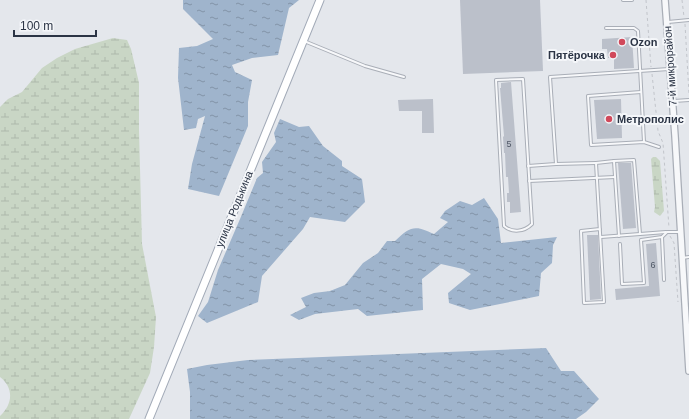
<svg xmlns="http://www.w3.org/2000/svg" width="689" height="419" viewBox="0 0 689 419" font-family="Helvetica,sans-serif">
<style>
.wetland{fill:url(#wetland-marsh)}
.water{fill:url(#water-ripples)}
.building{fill:#bbc0ca}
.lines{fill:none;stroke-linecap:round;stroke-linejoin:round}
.service-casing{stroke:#a9aeb7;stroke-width:4}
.tertiary-casing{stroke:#a9aeb7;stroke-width:8}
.primary-casing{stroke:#a3abb8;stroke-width:9}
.path{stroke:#c2c5cb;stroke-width:1;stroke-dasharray:3 3;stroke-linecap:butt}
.service{stroke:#f7f8fa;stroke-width:2}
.tertiary{stroke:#f7f8fa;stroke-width:5.5}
.primary{stroke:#fff;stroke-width:7}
.poi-dot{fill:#d1495b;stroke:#f4f6f9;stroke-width:1.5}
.labels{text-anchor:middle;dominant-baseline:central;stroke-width:4;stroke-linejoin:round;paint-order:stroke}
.number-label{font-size:9px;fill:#4f5766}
.poi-label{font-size:11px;font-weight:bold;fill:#2b3445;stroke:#f4f6f9;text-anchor:start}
.street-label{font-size:11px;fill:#2b3445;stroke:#f4f6f9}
</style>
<defs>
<pattern id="wetland-marsh" width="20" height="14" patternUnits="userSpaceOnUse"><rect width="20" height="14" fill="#c9d6c5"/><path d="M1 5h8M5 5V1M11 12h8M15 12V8" fill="none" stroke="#adb8ab"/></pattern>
<pattern id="water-ripples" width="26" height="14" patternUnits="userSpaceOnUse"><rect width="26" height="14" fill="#9fb4cc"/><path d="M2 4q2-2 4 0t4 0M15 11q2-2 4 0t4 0" fill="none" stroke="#8293a7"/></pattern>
</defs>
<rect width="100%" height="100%" fill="#e4e7ec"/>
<!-- wetland -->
<g class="wetland">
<path d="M113,38L127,40L131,49L139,83V130L142,244L156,317L154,347L150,373L129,419H0V416C13,404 14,388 0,377V107L8,99L22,92L42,68L57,58L75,49Z"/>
<path d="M653,157H656L660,161L664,211L660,216L654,212L655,207L651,159Z"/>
</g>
<!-- water -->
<g class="water">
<path d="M183,0H299L289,8L278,55L252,58L232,65L235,72L252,80L248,102V126L219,196L188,189L192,164L205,116L198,119L196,128L184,130L178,78L179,48L197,46L213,39L183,9Z"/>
<path d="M280,119L299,127L309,126L323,146L342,161V166L362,179L365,202L345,222L310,217L303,229L262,276L258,302L207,323L198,316L208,302L218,270L240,219L257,178L263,173L262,162L276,142L274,133Z"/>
<path d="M484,198L498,219L501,243L557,237L553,245L552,263L541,273L539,296L470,310L449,303L448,293L471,274L463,269L441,264L422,279L423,310L367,316L358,309L315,314L299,320L290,315L306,307L301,298L314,293L330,291L345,285L363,263L378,253L387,241H395C411,226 414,225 434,234L448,222L440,218L445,211L460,201L472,205Z"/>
<path d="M546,348L561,371H574L599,399L586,412L576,419H190V392L187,369L207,365L248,360Z"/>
</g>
<!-- building -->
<g class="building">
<path d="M460,0H540L543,71L463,74Z"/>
<path d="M632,37L634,68L614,69V58H608L607,49H602V39Z"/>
<path d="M511,82L521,212L510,213V202H507V193H509L508,177H506L505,153H504L503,137L504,136L500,88H501V83Z"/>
<path d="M433,99L434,133H422V111H399L398,100Z"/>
<path d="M621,99L622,138L597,139L594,100Z"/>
<path d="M618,163H631L636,228L623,229Z"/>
<path d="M587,235H598L601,299L590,300Z"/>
<path d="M656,243L660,296L616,300L615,289L649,286L646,244Z"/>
</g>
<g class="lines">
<defs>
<g id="service">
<path d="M623,0H632"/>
<path d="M668,22L689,20"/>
<path d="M606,28H634L638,31L644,142"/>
<path d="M304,41L365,66L404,77"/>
<path d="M523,79L532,224C524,232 512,233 504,226L496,80Z"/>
<path d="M641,92L588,96L591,145L644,142L659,147"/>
<path d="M674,101L689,100"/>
<path d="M556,164L596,163"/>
<path d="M528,166L556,164L550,77L669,69"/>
<path d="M529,181L615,177"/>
<path d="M600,229L581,231L584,303L604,302L596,163L614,161"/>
<path d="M619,236L614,161L634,160L640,234"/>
<path d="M601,237L666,232"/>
<path d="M662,237L664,280"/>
<path d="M620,244L622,284L644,283L641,240L662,237L667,232H680"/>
<path d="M682,258L689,257"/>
</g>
<path id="tertiary" d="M665,0L675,136L689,371"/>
<path id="primary" d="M149,419L320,0"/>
</defs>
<!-- service casing -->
<use href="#service" class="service-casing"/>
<!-- tertiary casing -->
<use href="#tertiary" class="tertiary-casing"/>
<!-- primary casing -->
<use href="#primary" class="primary-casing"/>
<!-- path -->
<g class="path">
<path d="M646,0L651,67"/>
<path d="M682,0L684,17"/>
<path d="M685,24L689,94"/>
<path d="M652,74L658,131L663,143L669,228"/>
<path d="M670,236L674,243L678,302"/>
</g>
<!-- service -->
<use href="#service" class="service"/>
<!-- tertiary -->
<use href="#tertiary" class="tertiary"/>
<!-- primary -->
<use href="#primary" class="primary"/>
</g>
<!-- markers -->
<g class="poi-dot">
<circle cx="622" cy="42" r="4"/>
<circle cx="613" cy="55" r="4"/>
<circle cx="609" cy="119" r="4"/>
</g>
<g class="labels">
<!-- number labels -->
<g class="number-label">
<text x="509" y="144">5</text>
<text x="653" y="265">6</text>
</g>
<!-- poi labels -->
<g class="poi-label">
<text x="630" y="42">Ozon</text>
<text x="605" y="55" text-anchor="end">Пятёрочка</text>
<text x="617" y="119">Метрополис</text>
</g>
<!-- street labels -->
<g class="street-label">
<text transform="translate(670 66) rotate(-94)">7-й микрорайон</text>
<text transform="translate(234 209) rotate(-68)">улица Родькина</text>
</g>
</g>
<!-- scale -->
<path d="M14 30v6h82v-6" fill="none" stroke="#2b3445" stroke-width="2"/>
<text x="20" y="30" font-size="12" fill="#2b3445" stroke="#f4f6f9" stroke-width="3" paint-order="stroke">100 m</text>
</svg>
